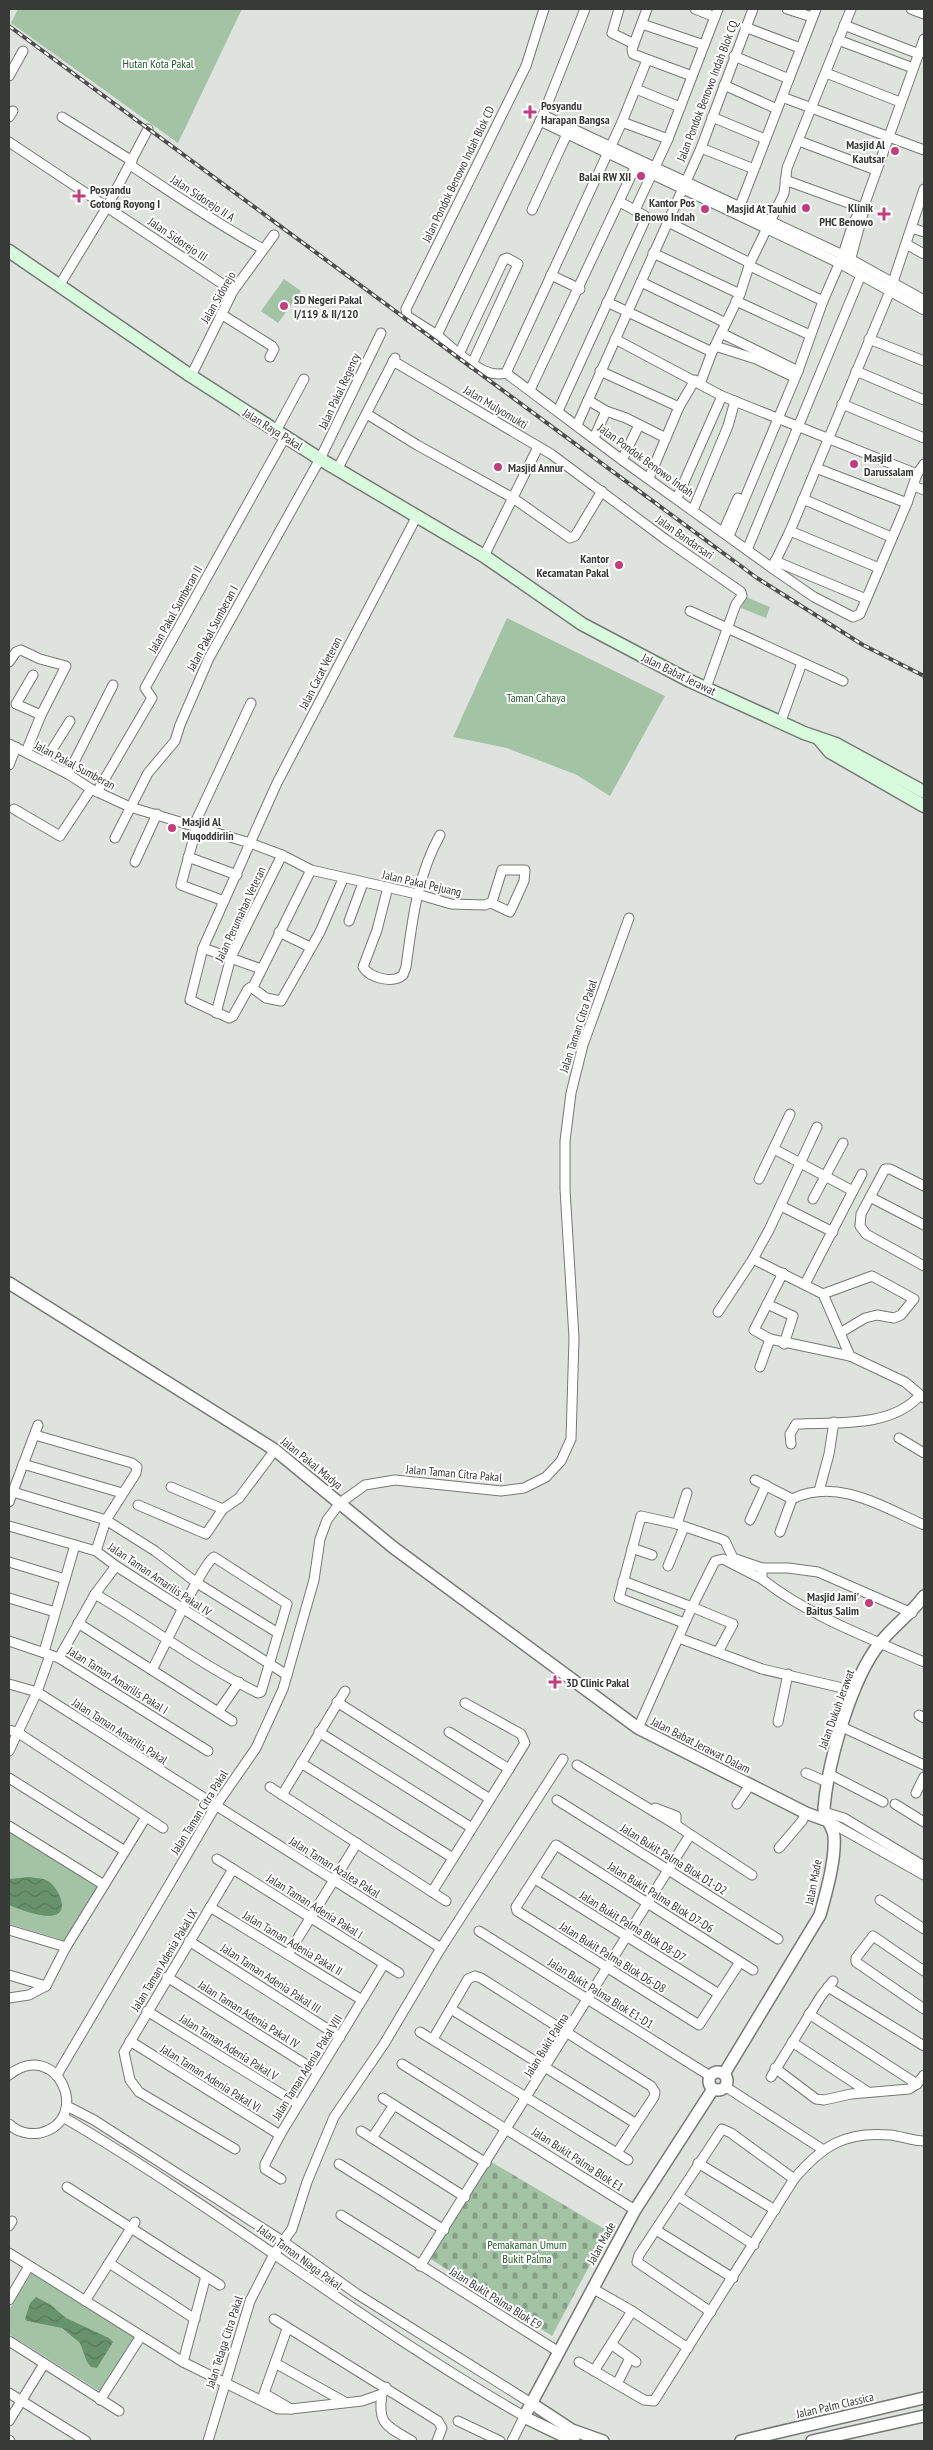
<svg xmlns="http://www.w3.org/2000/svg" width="933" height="2450" viewBox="0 0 933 2450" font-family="'PT Sans Narrow',sans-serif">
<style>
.green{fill:#a3c3a5}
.cemetery{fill:url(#cemetery-stones)}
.water{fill:url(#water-waves)}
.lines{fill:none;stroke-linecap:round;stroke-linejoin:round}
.minor-casing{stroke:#757a75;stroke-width:11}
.tertiary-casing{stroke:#757a75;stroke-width:14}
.secondary-casing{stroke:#757a75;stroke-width:15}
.minor{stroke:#fff;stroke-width:9}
.tertiary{stroke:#fff;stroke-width:11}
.secondary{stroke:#d9fbdd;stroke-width:12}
.rail-casing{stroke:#4c4e4c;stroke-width:4}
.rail{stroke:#fff;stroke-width:2;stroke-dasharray:5.5;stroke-linecap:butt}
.poi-dot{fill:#c43d7b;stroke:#fff;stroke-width:2}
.labels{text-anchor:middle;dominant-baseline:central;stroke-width:4;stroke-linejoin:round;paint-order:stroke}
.park-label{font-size:12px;fill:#235f2b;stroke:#fff}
.street-label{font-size:12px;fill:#383a38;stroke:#fff}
.poi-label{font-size:12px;font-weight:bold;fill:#383a38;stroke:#fff;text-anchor:start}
</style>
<defs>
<pattern id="cemetery-stones" width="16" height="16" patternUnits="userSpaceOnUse" patternTransform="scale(1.25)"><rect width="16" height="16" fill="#a3c3a5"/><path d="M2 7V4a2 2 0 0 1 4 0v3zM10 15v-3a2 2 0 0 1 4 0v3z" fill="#869f87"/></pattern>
<pattern id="water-waves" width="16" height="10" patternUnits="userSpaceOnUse" patternTransform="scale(1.25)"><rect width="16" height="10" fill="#68926b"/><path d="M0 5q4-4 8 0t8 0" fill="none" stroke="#577859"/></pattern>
</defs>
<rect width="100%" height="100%" fill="#dee3de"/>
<!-- green -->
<g class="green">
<path d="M18,9H242L178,143L11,23Z"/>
<path d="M284,279L301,291L278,323L261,311Z"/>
<path d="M746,597L770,607L766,618L741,608Z"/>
<path d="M507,618L665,696L610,796L577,775L507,748L453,737Z"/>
<path d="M9,1831L99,1888L66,1941L9,1924Z"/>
<path d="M32,2272L137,2336L101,2392L9,2334V2310Z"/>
</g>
<!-- cemetery -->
<path class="cemetery" d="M488,2160L608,2231L552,2336L429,2258Z"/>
<!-- water -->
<g class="water">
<path d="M29,1877C35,1878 43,1878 48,1881C59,1888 72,1915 50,1916C37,1916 21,1910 9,1905V1879Z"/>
<path d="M36,2297L51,2305L66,2318L109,2338L113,2342L97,2368L91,2367L87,2362L80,2343L62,2328L27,2321L25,2319L30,2303Z"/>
</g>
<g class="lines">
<defs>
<g id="minor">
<path d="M619,9L612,33L634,44"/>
<path d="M647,9L632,49L633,54L692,76"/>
<path d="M695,9L715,17"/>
<path d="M787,9L812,17"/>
<path d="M911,9L924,14"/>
<path d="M642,24L704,45"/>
<path d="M844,25L919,54"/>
<path d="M745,27L800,48"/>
<path d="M838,40L913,68"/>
<path d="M734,56L789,79"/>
<path d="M826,73L900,102"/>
<path d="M9,76L23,51"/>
<path d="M724,85L777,109"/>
<path d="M636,89L680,107"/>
<path d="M782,97L924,150"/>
<path d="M543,115L843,255L924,300"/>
<path d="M9,117L13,111"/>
<path d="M62,117L132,161"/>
<path d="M712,117L765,139"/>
<path d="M540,121L839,263L924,310"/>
<path d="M622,122L668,139"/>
<path d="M799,141L876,170"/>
<path d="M9,142L233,291"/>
<path d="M701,148L754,169"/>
<path d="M130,165C174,194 217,224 263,249"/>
<path d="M785,180L865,209"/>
<path d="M532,210L567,134"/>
<path d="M635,210L668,139L718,9"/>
<path d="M738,211L816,9"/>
<path d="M668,222L750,263"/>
<path d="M912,228L924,232"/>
<path d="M906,244L924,254"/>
<path d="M653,253L740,294"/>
<path d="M849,265L865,206"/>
<path d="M750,266L823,301"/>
<path d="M551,275L580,289"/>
<path d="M641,282L726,323"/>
<path d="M59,286L107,207L148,129"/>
<path d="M736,301L810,335"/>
<path d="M607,302L712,352"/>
<path d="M221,314L272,346L274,349L270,357"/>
<path d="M721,333L798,371"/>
<path d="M437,335L407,316L406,309L526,66L544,9"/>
<path d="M615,339L722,396L917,474"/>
<path d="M869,339L924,361"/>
<path d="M715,346L756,359L794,377"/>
<path d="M459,354L437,335L543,115L585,9"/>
<path d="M393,361L551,454L665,539L741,592L742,596L736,604L706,688"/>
<path d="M472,364L518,264L507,258L504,259L459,354C473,364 488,378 506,373"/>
<path d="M600,371L679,407"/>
<path d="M856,371L924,400"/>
<path d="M506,373L622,460L772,568L814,597L853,617L860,614L907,503L917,474L924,464"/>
<path d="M506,373L622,122L647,60"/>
<path d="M191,376L233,291L274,235"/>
<path d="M700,384L712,352L740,294L750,263L784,193L787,168L851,9"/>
<path d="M530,390L637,163"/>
<path d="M588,400L606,411L594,438"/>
<path d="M842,404L924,438"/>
<path d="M558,411L646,218L645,216L620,202"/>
<path d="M606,411L626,418L666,438"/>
<path d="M367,414L417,445L513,498L570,538L575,536L602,491"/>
<path d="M577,425L701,148L753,9"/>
<path d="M276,431L304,379"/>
<path d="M622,460L639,425"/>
<path d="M338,468L395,358"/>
<path d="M816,468L907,503"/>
<path d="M649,478L679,407L695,380"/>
<path d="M914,486L924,490"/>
<path d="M677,498L722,396"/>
<path d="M803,499L891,537"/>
<path d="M693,510L728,426L735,401"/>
<path d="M790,531L879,568"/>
<path d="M723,532L738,498"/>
<path d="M729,536L798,371L823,301L843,255L853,223L865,203L924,39"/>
<path d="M747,550L861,275"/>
<path d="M484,556L538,447"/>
<path d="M775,561L866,599"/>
<path d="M772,568L790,531L890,291L924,189"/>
<path d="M690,611L843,681"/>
<path d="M9,662L16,652L21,650L40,659L66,666L41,715L26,752"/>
<path d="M33,675L16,704L41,715"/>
<path d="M781,721L802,663"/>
<path d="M9,744L68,774L91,789L130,807L250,843L282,855L311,870L417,894L451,904L485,905L492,902L502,870H525L524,881L510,912L491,903"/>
<path d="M45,761L70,721"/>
<path d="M9,765L16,747"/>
<path d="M68,774L113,685"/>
<path d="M97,792L152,698L145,688L285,437"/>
<path d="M14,809L60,836L91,789"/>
<path d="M194,825L251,703"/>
<path d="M197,826L181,885L224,901"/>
<path d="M115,838L148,773L175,741L180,725L209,658L320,459L381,333"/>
<path d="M188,857L237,875"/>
<path d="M135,862L157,814"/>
<path d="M343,879L320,932L281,1001L266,998L251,987L248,989L233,1016L229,1018L190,1000L203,948L277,783L417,516"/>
<path d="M388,887L377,930L363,967C370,978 393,984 403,975L406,967C412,922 417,876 440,835"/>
<path d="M349,921L363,883"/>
<path d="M279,932L310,947"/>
<path d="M203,948L261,969"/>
<path d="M253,987L311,870"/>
<path d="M216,1013L231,957L282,855"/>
<path d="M774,1149L853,1191L805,1284"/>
<path d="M759,1179L790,1114"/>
<path d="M924,1186L890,1169H885L861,1214L860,1226L866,1234L924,1266"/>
<path d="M853,1191L862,1174"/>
<path d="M870,1197L924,1225"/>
<path d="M813,1199L843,1143"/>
<path d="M781,1206L833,1232"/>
<path d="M753,1259L823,1294L850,1356L905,1382L924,1398"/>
<path d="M823,1294L872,1276L914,1299L901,1315L894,1318L877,1315L865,1318L840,1333"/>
<path d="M767,1304L793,1316L784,1344"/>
<path d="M718,1312L753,1259L769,1230L817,1127"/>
<path d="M770,1339L754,1330L783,1273"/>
<path d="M760,1367L770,1339L850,1356"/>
<path d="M35,1435L132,1463L137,1467L136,1473L106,1520L96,1551"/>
<path d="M899,1438L924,1453"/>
<path d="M791,1444L790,1434L796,1424C836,1422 892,1428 920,1395"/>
<path d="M23,1464L122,1493"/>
<path d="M755,1480L792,1499C838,1477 883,1507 924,1525"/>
<path d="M171,1487L223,1509"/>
<path d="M819,1491L829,1454L834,1422"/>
<path d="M13,1492L106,1520L155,1551L197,1583L278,1633"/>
<path d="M9,1502L38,1425"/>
<path d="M138,1505L206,1534L223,1509L239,1498L275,1450"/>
<path d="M750,1520L766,1485"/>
<path d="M677,1524L687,1493"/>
<path d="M9,1526L96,1551L116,1566L287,1675"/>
<path d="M780,1532L792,1499"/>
<path d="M632,1548L652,1555"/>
<path d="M9,1562L65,1579"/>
<path d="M668,1566L684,1527"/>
<path d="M762,1568V1579C809,1616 869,1638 924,1662"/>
<path d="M623,1581L692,1607L638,1728"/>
<path d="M95,1594C150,1626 201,1665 258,1693L261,1692L287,1604L214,1557C202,1564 162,1652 152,1670"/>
<path d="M9,1598L55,1612"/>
<path d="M78,1623L232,1721"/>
<path d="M684,1623L619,1598L641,1516L677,1524L721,1539L725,1541L733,1558L762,1568H788L818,1572L912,1613"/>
<path d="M679,1638L762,1669L855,1691"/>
<path d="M9,1641L59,1658L208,1751"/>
<path d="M44,1652L75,1545"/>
<path d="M718,1652L733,1624L692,1607L715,1561L723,1559L762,1579"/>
<path d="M59,1658L95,1594L116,1566"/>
<path d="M9,1684L37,1692L441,1948"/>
<path d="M337,1702L490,1799"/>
<path d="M218,1712L239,1682"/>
<path d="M919,1715L924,1718"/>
<path d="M778,1722L788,1674"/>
<path d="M842,1727L924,1765"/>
<path d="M9,1730L17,1732L163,1828"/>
<path d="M319,1732L472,1828"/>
<path d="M449,1732L509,1769L525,1743L521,1734L465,1703"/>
<path d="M9,1751L37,1692L50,1655"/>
<path d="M301,1763L453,1858"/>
<path d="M577,1765L676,1825L752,1875"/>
<path d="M806,1773L827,1782"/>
<path d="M829,1774L883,1802"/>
<path d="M9,1778L125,1851"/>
<path d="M270,1787L446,1901"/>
<path d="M916,1793L924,1777"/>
<path d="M282,1795L345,1691"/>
<path d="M557,1800L778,1939"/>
<path d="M737,1804L750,1785"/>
<path d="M895,1804L924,1822"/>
<path d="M655,1808L676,1816V1825"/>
<path d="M824,1812L844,1818L924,1866"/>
<path d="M828,1821L924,1875"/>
<path d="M9,1826L104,1885"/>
<path d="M779,1848L802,1821L806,1813"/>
<path d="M217,1859L399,1973"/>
<path d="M233,1869L124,2052L130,2080L139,2092L235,2149"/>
<path d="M535,1879L719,1994"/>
<path d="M432,1892L509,1769"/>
<path d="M880,1900L924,1929"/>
<path d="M210,1907L362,2000"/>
<path d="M9,1930L66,1947"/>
<path d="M479,1931L710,2076"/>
<path d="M189,1941L340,2037"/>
<path d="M288,1954L357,1843"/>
<path d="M740,1962L699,2025L517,1911L516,1907L556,1845L753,1970"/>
<path d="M924,1971L873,1936L856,1958V1962L924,2009"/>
<path d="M9,1975L46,1986L66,1947L146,1817"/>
<path d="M167,1977L318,2072"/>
<path d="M828,1987L924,2046"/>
<path d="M9,1998L29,1995L46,1986"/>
<path d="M451,2009L635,2123"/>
<path d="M147,2011L298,2104"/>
<path d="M809,2014L917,2084"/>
<path d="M420,2032L628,2160"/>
<path d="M433,2039L468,1979L475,1976L481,1978L651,2086L655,2092L654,2097L617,2153"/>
<path d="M130,2041L280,2135"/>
<path d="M792,2042L868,2092"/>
<path d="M402,2064L635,2210"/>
<path d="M775,2068L816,2099L824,2100L851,2094L909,2089L917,2084L924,2075"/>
<path d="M9,2075C57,2037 94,2120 40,2133C29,2135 17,2132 9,2124"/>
<path d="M57,2075L215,1807L256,1748L283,1689L314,1580L320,1539L327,1520L340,1503L365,1485L395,1480L501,1491L524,1488L546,1477L561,1461L571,1439L574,1338L565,1189V1141L571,1093L583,1045L629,918"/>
<path d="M771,2077L821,1996L833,1981"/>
<path d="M726,2087L822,2149"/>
<path d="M383,2098L486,2163"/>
<path d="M67,2106L94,2120L284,2242L357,2294L531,2403"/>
<path d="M63,2117C220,2209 363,2324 522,2415L524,2417L512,2441"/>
<path d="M361,2131L465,2197"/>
<path d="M372,2138L394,2105"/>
<path d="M698,2163L775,2210"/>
<path d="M339,2164L444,2230"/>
<path d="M281,2179L265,2169V2164L280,2135L384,1964"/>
<path d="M67,2187L206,2276L183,2362"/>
<path d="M678,2196L754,2245"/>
<path d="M341,2215L559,2352"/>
<path d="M9,2226L12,2221"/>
<path d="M656,2230L733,2278"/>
<path d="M9,2253L183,2362L278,2409H291"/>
<path d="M109,2263L195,2319"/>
<path d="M420,2266L690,1835"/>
<path d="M206,2276L220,2285"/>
<path d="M592,2288L632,2311L688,2348"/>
<path d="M9,2300L29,2266"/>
<path d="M85,2301L135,2222"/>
<path d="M711,2312L637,2262L639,2255L722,2129L731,2133L794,2179"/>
<path d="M274,2319L438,2421L442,2428L437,2441"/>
<path d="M9,2341L119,2411"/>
<path d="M611,2344L636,2362"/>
<path d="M579,2362L644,2400L654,2401L794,2179C822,2146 845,2131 890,2135C901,2136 913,2141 924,2141"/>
<path d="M275,2363L343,2401"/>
<path d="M594,2371L632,2311"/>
<path d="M617,2384L630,2358"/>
<path d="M9,2393L86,2441"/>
<path d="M265,2394L291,2409L362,2401L382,2394L386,2387"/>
<path d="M382,2394C377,2425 387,2426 412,2441"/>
<path d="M262,2399L287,2329"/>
<path d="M100,2400L141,2336"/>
<path d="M9,2421L44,2364"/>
<path d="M458,2421L500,2441"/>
<path d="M9,2440L10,2441"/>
<path d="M208,2441L250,2301L274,2254L292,2229L307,2182L334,2117L384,2044L441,1948L563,1759"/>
</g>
<g id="tertiary">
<path d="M9,1283L275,1450L394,1548L638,1728L806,1813L828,1821"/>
<circle cx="718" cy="2081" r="9"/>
<path d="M724,2074L820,1915C826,1893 836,1859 834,1836C833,1826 824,1818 824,1808C828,1762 851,1679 880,1643C893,1626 911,1614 924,1596"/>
<path d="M531,2403L572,2430L603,2441"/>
<path d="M574,2441L524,2417L635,2210L713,2089"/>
<path d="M741,2441L924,2398"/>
<path d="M812,2441L924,2416"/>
</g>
<g id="secondary">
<path d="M9,251L191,376L320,459L484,556L582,624L690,681L804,733L836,744L924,792"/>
<path d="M819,739L830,752L924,806"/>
</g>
</defs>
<!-- minor casing -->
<use href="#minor" class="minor-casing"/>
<!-- tertiary casing -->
<use href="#tertiary" class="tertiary-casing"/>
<!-- secondary casing -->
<use href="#secondary" class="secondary-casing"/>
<!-- minor -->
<use href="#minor" class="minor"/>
<!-- tertiary -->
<use href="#tertiary" class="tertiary"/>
<!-- secondary -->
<use href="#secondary" class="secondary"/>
<defs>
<path id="rail" d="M9,26L757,578L863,645L924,676"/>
</defs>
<!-- rail casing -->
<use href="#rail" class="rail-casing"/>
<!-- rail -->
<use href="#rail" class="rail"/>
</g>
<!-- markers -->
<g class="poi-dot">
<path d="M527.5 104.5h5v5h5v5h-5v5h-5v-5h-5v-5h5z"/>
<circle cx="895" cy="151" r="5"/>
<circle cx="641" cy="176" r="5"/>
<path d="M76.5 188.5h5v5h5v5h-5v5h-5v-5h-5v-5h5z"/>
<circle cx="806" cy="208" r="5"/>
<circle cx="705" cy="209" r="5"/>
<path d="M881.5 206.5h5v5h5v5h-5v5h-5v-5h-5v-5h5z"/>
<circle cx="284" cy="306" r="5"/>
<circle cx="854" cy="464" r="5"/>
<circle cx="498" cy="467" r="5"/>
<circle cx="619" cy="565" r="5"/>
<circle cx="172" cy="828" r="5"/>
<circle cx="869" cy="1603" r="5"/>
<path d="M552.5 1674.5h5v5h5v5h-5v5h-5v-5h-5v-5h5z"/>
</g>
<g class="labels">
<!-- park labels -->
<g class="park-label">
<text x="158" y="63">Hutan Kota Pakal</text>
<text x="536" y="697">Taman Cahaya</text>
<text x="527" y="2244">Pemakaman Umum<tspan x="527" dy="14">Bukit Palma</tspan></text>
</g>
<!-- street labels -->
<g class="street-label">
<text transform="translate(707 91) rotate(-69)">Jalan Pondok Benowo Indah Blok CQ</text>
<text transform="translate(458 174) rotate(-64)">Jalan Pondok Benowo Indah Blok CD</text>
<text transform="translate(203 198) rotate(33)">Jalan Sidorejo II A</text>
<text transform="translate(178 239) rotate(34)">Jalan Sidorejo III</text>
<text transform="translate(218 297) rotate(-60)">Jalan Sidorejo</text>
<text transform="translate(339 391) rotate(-65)">Jalan Pakal Regency</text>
<text transform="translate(496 407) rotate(31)">Jalan Mulyomukti</text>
<text transform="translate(273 429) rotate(32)">Jalan Raya Pakal</text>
<text transform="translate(646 460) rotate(36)">Jalan Pondok Benowo Indah</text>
<text transform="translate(685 537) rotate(35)">Jalan Bandarsari</text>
<text transform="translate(175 609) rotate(-61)">Jalan Pakal Sumberan II</text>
<text transform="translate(212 628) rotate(-62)">Jalan Pakal Sumberan I</text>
<text transform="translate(320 673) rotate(-63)">Jalan Cacat Veteran</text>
<text transform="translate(679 674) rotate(26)">Jalan Babat Jerawat</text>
<text transform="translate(75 765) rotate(28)">Jalan Pakal Sumberan</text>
<text transform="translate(422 883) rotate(13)">Jalan Pakal Pejuang</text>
<text transform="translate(240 914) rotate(-65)">Jalan Perumahan Veteran</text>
<text transform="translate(578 1026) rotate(-72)">Jalan Taman Citra Pakal</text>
<text transform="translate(312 1463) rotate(39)">Jalan Pakal Madya</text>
<text transform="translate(454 1473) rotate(5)">Jalan Taman Citra Pakal</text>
<text transform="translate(160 1579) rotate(34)">Jalan Taman Amarilis Pakal IV</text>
<text transform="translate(118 1680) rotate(32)">Jalan Taman Amarilis Pakal I</text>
<text transform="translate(836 1709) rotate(-70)">Jalan Dukuh Jerawat</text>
<text transform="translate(120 1731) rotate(33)">Jalan Taman Amarilis Pakal</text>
<text transform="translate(701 1745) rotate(27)">Jalan Babat Jerawat Dalam</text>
<text transform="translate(199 1812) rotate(-58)">Jalan Taman Citra Pakal</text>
<text transform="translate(674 1859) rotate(32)">Jalan Bukit Palma Blok D1-D2</text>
<text transform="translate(335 1867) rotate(32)">Jalan Taman Azalea Pakal</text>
<text transform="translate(813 1882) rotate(-79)">Jalan Made</text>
<text transform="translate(661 1897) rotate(32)">Jalan Bukit Palma Blok D7-D6</text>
<text transform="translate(315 1906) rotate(32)">Jalan Taman Adenia Pakal I</text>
<text transform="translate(633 1926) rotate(32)">Jalan Bukit Palma Blok D8-D7</text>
<text transform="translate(293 1943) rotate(31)">Jalan Taman Adenia Pakal II</text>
<text transform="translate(613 1957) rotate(32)">Jalan Bukit Palma Blok D6-D8</text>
<text transform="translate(164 1960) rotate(-59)">Jalan Taman Adenia Pakal IX</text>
<text transform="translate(271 1978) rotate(33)">Jalan Taman Adenia Pakal III</text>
<text transform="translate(601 1993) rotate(32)">Jalan Bukit Palma Blok E1-D1</text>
<text transform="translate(249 2014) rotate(32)">Jalan Taman Adenia Pakal IV</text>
<text transform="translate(546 2045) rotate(-58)">Jalan Bukit Palma</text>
<text transform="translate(229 2047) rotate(32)">Jalan Taman Adenia Pakal V</text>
<text transform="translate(307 2067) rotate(-58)">Jalan Taman Adenia Pakal VIII</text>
<text transform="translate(211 2078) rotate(32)">Jalan Taman Adenia Pakal VI</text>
<text transform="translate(578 2159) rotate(33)">Jalan Bukit Palma Blok E1</text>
<text transform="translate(601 2243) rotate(-61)">Jalan Made</text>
<text transform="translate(300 2257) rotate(36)">Jalan Taman Niaga Pakal</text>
<text transform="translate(496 2298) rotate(32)">Jalan Bukit Palma Blok E9</text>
<text transform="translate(224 2342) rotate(-72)">Jalan Telaga Citra Pakal</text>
<text transform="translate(835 2405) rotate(-13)">Jalan Palm Classica</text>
</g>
<!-- poi labels -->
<g class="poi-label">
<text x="541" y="105">Posyandu<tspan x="541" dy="14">Harapan Bangsa</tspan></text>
<text x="885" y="144" text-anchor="end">Masjid Al<tspan x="885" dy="14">Kautsar</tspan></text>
<text x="631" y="176" text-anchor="end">Balai RW XII</text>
<text x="90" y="189">Posyandu<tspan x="90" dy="14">Gotong Royong I</tspan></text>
<text x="695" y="202" text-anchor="end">Kantor Pos<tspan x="695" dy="14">Benowo Indah</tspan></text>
<text x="873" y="207" text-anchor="end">Klinik<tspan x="873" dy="14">PHC Benowo</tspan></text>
<text x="796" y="208" text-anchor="end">Masjid At Tauhid</text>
<text x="294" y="299">SD Negeri Pakal<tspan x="294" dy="14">I/119 &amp; II/120</tspan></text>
<text x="864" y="457">Masjid<tspan x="864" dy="14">Darussalam</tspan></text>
<text x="508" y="467">Masjid Annur</text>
<text x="609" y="558" text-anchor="end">Kantor<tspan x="609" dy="14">Kecamatan Pakal</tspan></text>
<text x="182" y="821">Masjid Al<tspan x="182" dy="14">Muqoddiriin</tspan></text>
<text x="859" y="1596" text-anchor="end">Masjid Jami'<tspan x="859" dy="14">Baitus Salim</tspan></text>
<text x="566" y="1682">3D Clinic Pakal</text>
</g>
</g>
<!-- border -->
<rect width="933" height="2450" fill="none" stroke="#383a38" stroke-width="20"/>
</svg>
